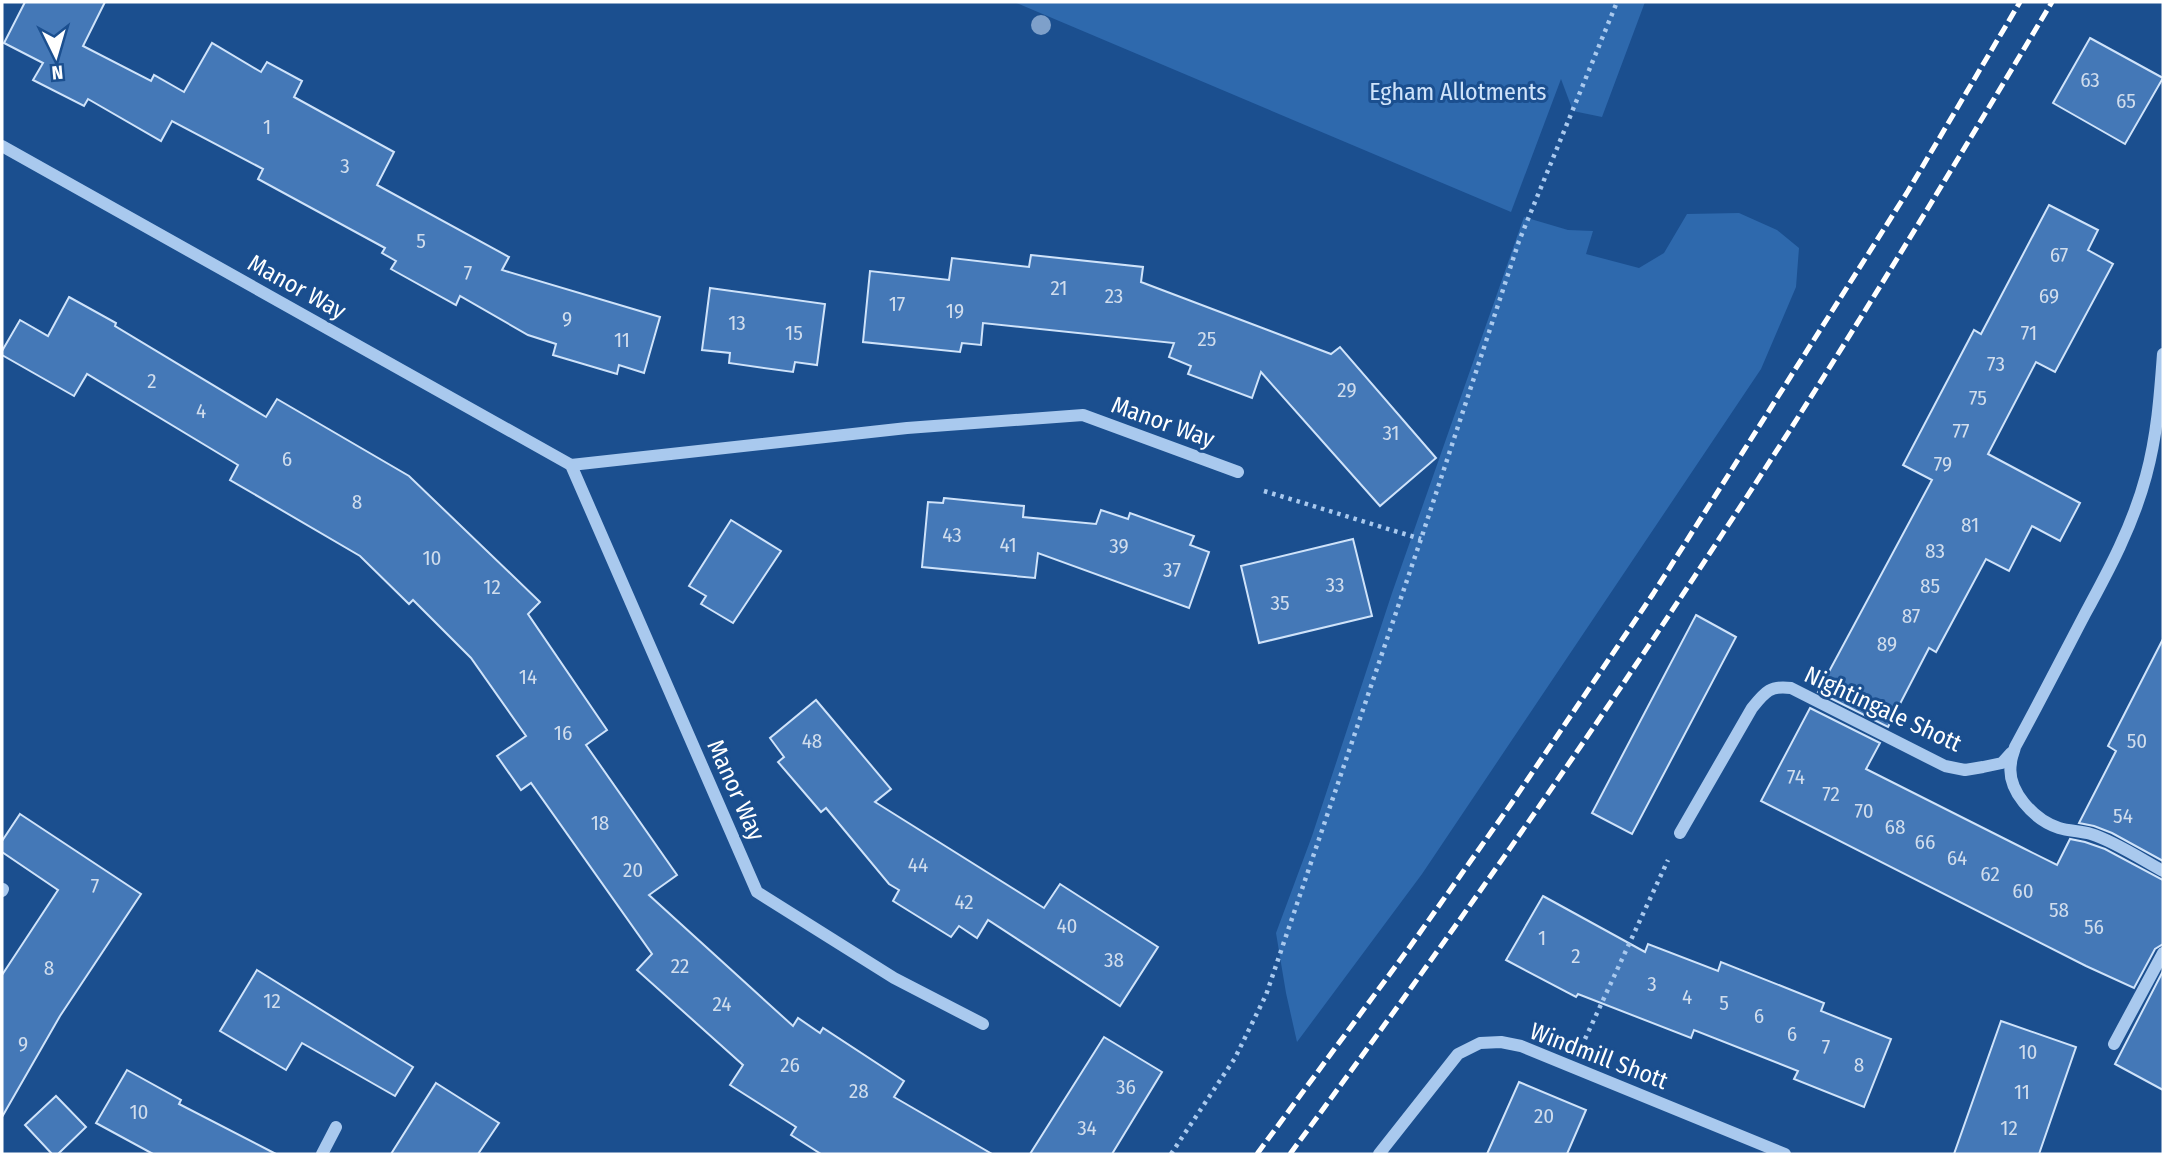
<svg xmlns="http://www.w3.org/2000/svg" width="2165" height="1156" viewBox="0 0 2165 1156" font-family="'Fira Sans Condensed',sans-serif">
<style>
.green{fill:#2e69ad}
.building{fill:#4478b7;stroke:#cfe3fa;stroke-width:2}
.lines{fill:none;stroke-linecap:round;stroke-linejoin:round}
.path{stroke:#a9c9ee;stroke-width:4.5;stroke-dasharray:3.5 5;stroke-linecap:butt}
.minor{stroke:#a9c9ee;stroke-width:12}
.rail{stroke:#fff;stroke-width:5;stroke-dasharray:12 5;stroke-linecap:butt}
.tree{fill:#7ea0ca}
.labels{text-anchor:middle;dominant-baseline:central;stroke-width:6;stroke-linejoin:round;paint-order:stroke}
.number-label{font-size:21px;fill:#d0dded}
.park-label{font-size:24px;fill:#cfe3fa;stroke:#1b4f8f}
.street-label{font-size:24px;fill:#fff;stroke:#1b4f8f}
</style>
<rect width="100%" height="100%" fill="#1b4f8f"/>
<!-- green -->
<g class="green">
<path d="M1014,2H1645L1602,117L1573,111L1561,79L1511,212Z"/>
<path d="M1739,213L1777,230L1799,248L1796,287L1761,369L1422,874L1297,1042L1286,993L1276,933L1312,836L1392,593L1524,217L1568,230L1593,231L1586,254L1639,268L1664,253L1687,214Z"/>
</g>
<!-- building -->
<g class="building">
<path d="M25,2H105L83,46L151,81L154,75L184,92L212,43L261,72L267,62L302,81L294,97L394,152L377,185L509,257L502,270L660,317L644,373L619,365L617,374L553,355L556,344L528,335L460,296L456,305L391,269L396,261L382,253L385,248L258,179L263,169L172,121L161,141L88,99L84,106L33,80L43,63L4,43Z"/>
<path d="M2090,38L2163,78L2125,144L2053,103Z"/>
<path d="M2049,205L2098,230L2088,250L2113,264L2055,372L2036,362L1988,454L2080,503L2060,541L2032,526L2009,571L1986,559L1936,652L1929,648L1888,727L1818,692L1932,480L1903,465L1974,330L1981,334Z"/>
<path d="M1031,255L1143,267L1141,282L1331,354L1340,347L1436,458L1380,506L1261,372L1252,398L1188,374L1191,366L1169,357L1174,343L983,323L981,345L962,343L960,352L863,342L870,271L949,280L952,258L1029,267Z"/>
<path d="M710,288L825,304L817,365L795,362L793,372L729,363L730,353L702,350Z"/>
<path d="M69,297L116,323L115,326L266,417L277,399L409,476L540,602L528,614L607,730L586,745L677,875L649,895L793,1026L798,1018L820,1033L823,1028L904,1081L894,1097L992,1154H821L791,1135L796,1127L730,1085L743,1065L637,970L652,954L531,783L521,790L497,756L526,736L471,658L413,600L409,604L360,556L230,480L238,465L87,374L74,396L2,355V351L20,320L48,336Z"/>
<path d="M944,498L1024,506L1023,517L1096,524L1101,510L1128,519L1130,513L1194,536L1190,545L1209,552L1189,608L1038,553L1035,578L922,567L928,502L943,503Z"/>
<path d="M731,520L781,551L733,623L701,604L706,596L689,586Z"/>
<path d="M1353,539L1372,616L1259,643L1241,566Z"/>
<path d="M1696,615L1736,637L1632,834L1592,813Z"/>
<path d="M2163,639V861L2112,833L2094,826L2079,823L2116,751L2108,746Z"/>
<path d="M816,700L891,789L875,802L1044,908L1060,884L1158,947L1120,1006L988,920L977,938L959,926L951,937L893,901L899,890L889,884L826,808L821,812L778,762L784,757L770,738Z"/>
<path d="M1810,708L1880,743L1866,769L2023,848L2057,865L2070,839L2085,842L2105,849L2163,880V944L2155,949L2134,988L2086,966L1761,801Z"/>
<path d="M20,814L141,894L60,1016L2,1117V975L58,890L2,852V841Z"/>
<path d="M1543,896L1645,952L1648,944L1718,971L1721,962L1824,1003L1821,1011L1891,1039L1864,1107L1794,1079L1798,1071L1694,1030L1691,1038L1578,994L1576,997L1506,960Z"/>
<path d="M257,970L413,1067L395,1096L302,1043L286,1070L220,1031Z"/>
<path d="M2163,971V1090L2115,1064Z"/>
<path d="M2001,1021L2076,1047L2039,1154H1954Z"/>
<path d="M1104,1037L1162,1072L1112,1154H1030Z"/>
<path d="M127,1070L181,1100L179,1104L276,1154H153L96,1123Z"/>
<path d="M1519,1082L1586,1110L1567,1154H1487Z"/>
<path d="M436,1083L499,1123L478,1154H391Z"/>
<path d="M56,1096L86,1127L58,1154H52L25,1125Z"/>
</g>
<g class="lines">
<!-- path -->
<g class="path">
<path d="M1264,491L1421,539"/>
<path d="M1585,1039L1668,860"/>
<path d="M1171,1154L1235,1058L1266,995L1421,539L1519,241L1617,2"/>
</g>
<!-- minor -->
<g class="minor">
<path d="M2,146L571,465L757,892L894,978L983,1024"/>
<path d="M2163,354C2160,395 2157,436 2146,476C2133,525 2109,570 2085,614C2062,658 2039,703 2015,747C2014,752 2011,758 2011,763C2006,790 2034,820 2059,828C2069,831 2080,831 2091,834C2114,841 2141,859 2163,871"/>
<path d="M571,465L907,428L1083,415L1238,472"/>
<path d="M1680,833L1752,708C1765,692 1770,685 1791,688L1945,766L1965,770L1983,767L2002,763L2011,753"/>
<path d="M2,891L3,889"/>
<path d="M2114,1044L2163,953"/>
<path d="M322,1154L336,1127"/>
<path d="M1379,1154L1458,1054L1480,1043L1501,1042L1521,1046L1785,1154"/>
</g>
<!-- rail -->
<g class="rail">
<path d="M1257,1154L1409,948L1511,804L1653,594L1908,191L2020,2"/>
<path d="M1290,1154C1440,951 1585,745 1723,533C1838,359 1945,181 2052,2"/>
</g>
</g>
<!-- trees -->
<circle class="tree" cx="1041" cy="25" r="10"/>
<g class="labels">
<!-- number labels -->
<g class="number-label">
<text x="2090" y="80">63</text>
<text x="2126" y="101">65</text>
<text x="267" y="127">1</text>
<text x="345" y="166">3</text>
<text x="421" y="241">5</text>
<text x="2059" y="255">67</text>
<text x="468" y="273">7</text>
<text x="1059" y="288">21</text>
<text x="1114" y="296">23</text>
<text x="2049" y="296">69</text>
<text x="897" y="304">17</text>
<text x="955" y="311">19</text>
<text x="567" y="319">9</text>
<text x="737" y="323">13</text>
<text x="794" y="333">15</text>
<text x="2029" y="333">71</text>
<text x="1207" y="339">25</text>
<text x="622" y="340">11</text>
<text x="1996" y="364">73</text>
<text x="152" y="381">2</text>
<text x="1347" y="390">29</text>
<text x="1978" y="398">75</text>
<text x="201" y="411">4</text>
<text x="1961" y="431">77</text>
<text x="1391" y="433">31</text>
<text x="287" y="459">6</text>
<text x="1943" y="464">79</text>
<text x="357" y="502">8</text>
<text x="1970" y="525">81</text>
<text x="952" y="535">43</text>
<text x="1008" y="545">41</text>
<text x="1119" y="546">39</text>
<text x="1935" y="551">83</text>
<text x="432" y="558">10</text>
<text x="1172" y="570">37</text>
<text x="1335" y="585">33</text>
<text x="1930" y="586">85</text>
<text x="492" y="587">12</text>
<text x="1280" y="603">35</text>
<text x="1911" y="616">87</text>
<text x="1887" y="644">89</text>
<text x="528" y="677">14</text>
<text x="563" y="733">16</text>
<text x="812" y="741">48</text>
<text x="2137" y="741">50</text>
<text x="1796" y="777">74</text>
<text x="1831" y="794">72</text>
<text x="1864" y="811">70</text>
<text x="2123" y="816">54</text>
<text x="600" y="823">18</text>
<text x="1895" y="827">68</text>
<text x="1925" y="842">66</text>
<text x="1957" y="858">64</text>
<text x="918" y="865">44</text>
<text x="633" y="870">20</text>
<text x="1990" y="874">62</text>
<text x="95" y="886">7</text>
<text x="2023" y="891">60</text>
<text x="964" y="902">42</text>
<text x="2059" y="910">58</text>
<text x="1067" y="926">40</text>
<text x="2094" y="927">56</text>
<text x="1542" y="938">1</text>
<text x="1576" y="956">2</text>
<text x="1114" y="960">38</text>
<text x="680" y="966">22</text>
<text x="49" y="968">8</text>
<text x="1652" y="984">3</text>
<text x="1687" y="997">4</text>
<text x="272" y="1001">12</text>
<text x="1724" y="1003">5</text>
<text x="722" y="1004">24</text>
<text x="1759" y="1016">6</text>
<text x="1792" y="1034">6</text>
<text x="23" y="1044">9</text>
<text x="1826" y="1047">7</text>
<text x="2028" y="1052">10</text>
<text x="790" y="1065">26</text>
<text x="1859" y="1065">8</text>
<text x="1126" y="1087">36</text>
<text x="859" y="1091">28</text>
<text x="2022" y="1092">11</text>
<text x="139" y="1112">10</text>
<text x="1544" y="1116">20</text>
<text x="1087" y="1128">34</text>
<text x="2009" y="1128">12</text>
</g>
<!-- park labels -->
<g class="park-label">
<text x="1458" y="92">Egham Allotments</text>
</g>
<!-- street labels -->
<g class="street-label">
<text transform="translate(297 287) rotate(29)">Manor Way</text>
<text transform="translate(1163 422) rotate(20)">Manor Way</text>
<text transform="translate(1883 709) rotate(25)">Nightingale Shott</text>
<text transform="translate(736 790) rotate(66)">Manor Way</text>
<text transform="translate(1599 1056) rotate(21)">Windmill Shott</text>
</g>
</g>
<!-- border -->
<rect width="2165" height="1156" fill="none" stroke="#ffffff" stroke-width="7"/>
<!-- north arrow -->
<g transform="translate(56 56) rotate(175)" stroke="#1b4f8f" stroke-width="5" paint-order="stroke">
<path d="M0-5L12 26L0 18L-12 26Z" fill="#ffffff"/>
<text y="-10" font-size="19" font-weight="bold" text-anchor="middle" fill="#ffffff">N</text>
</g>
</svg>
